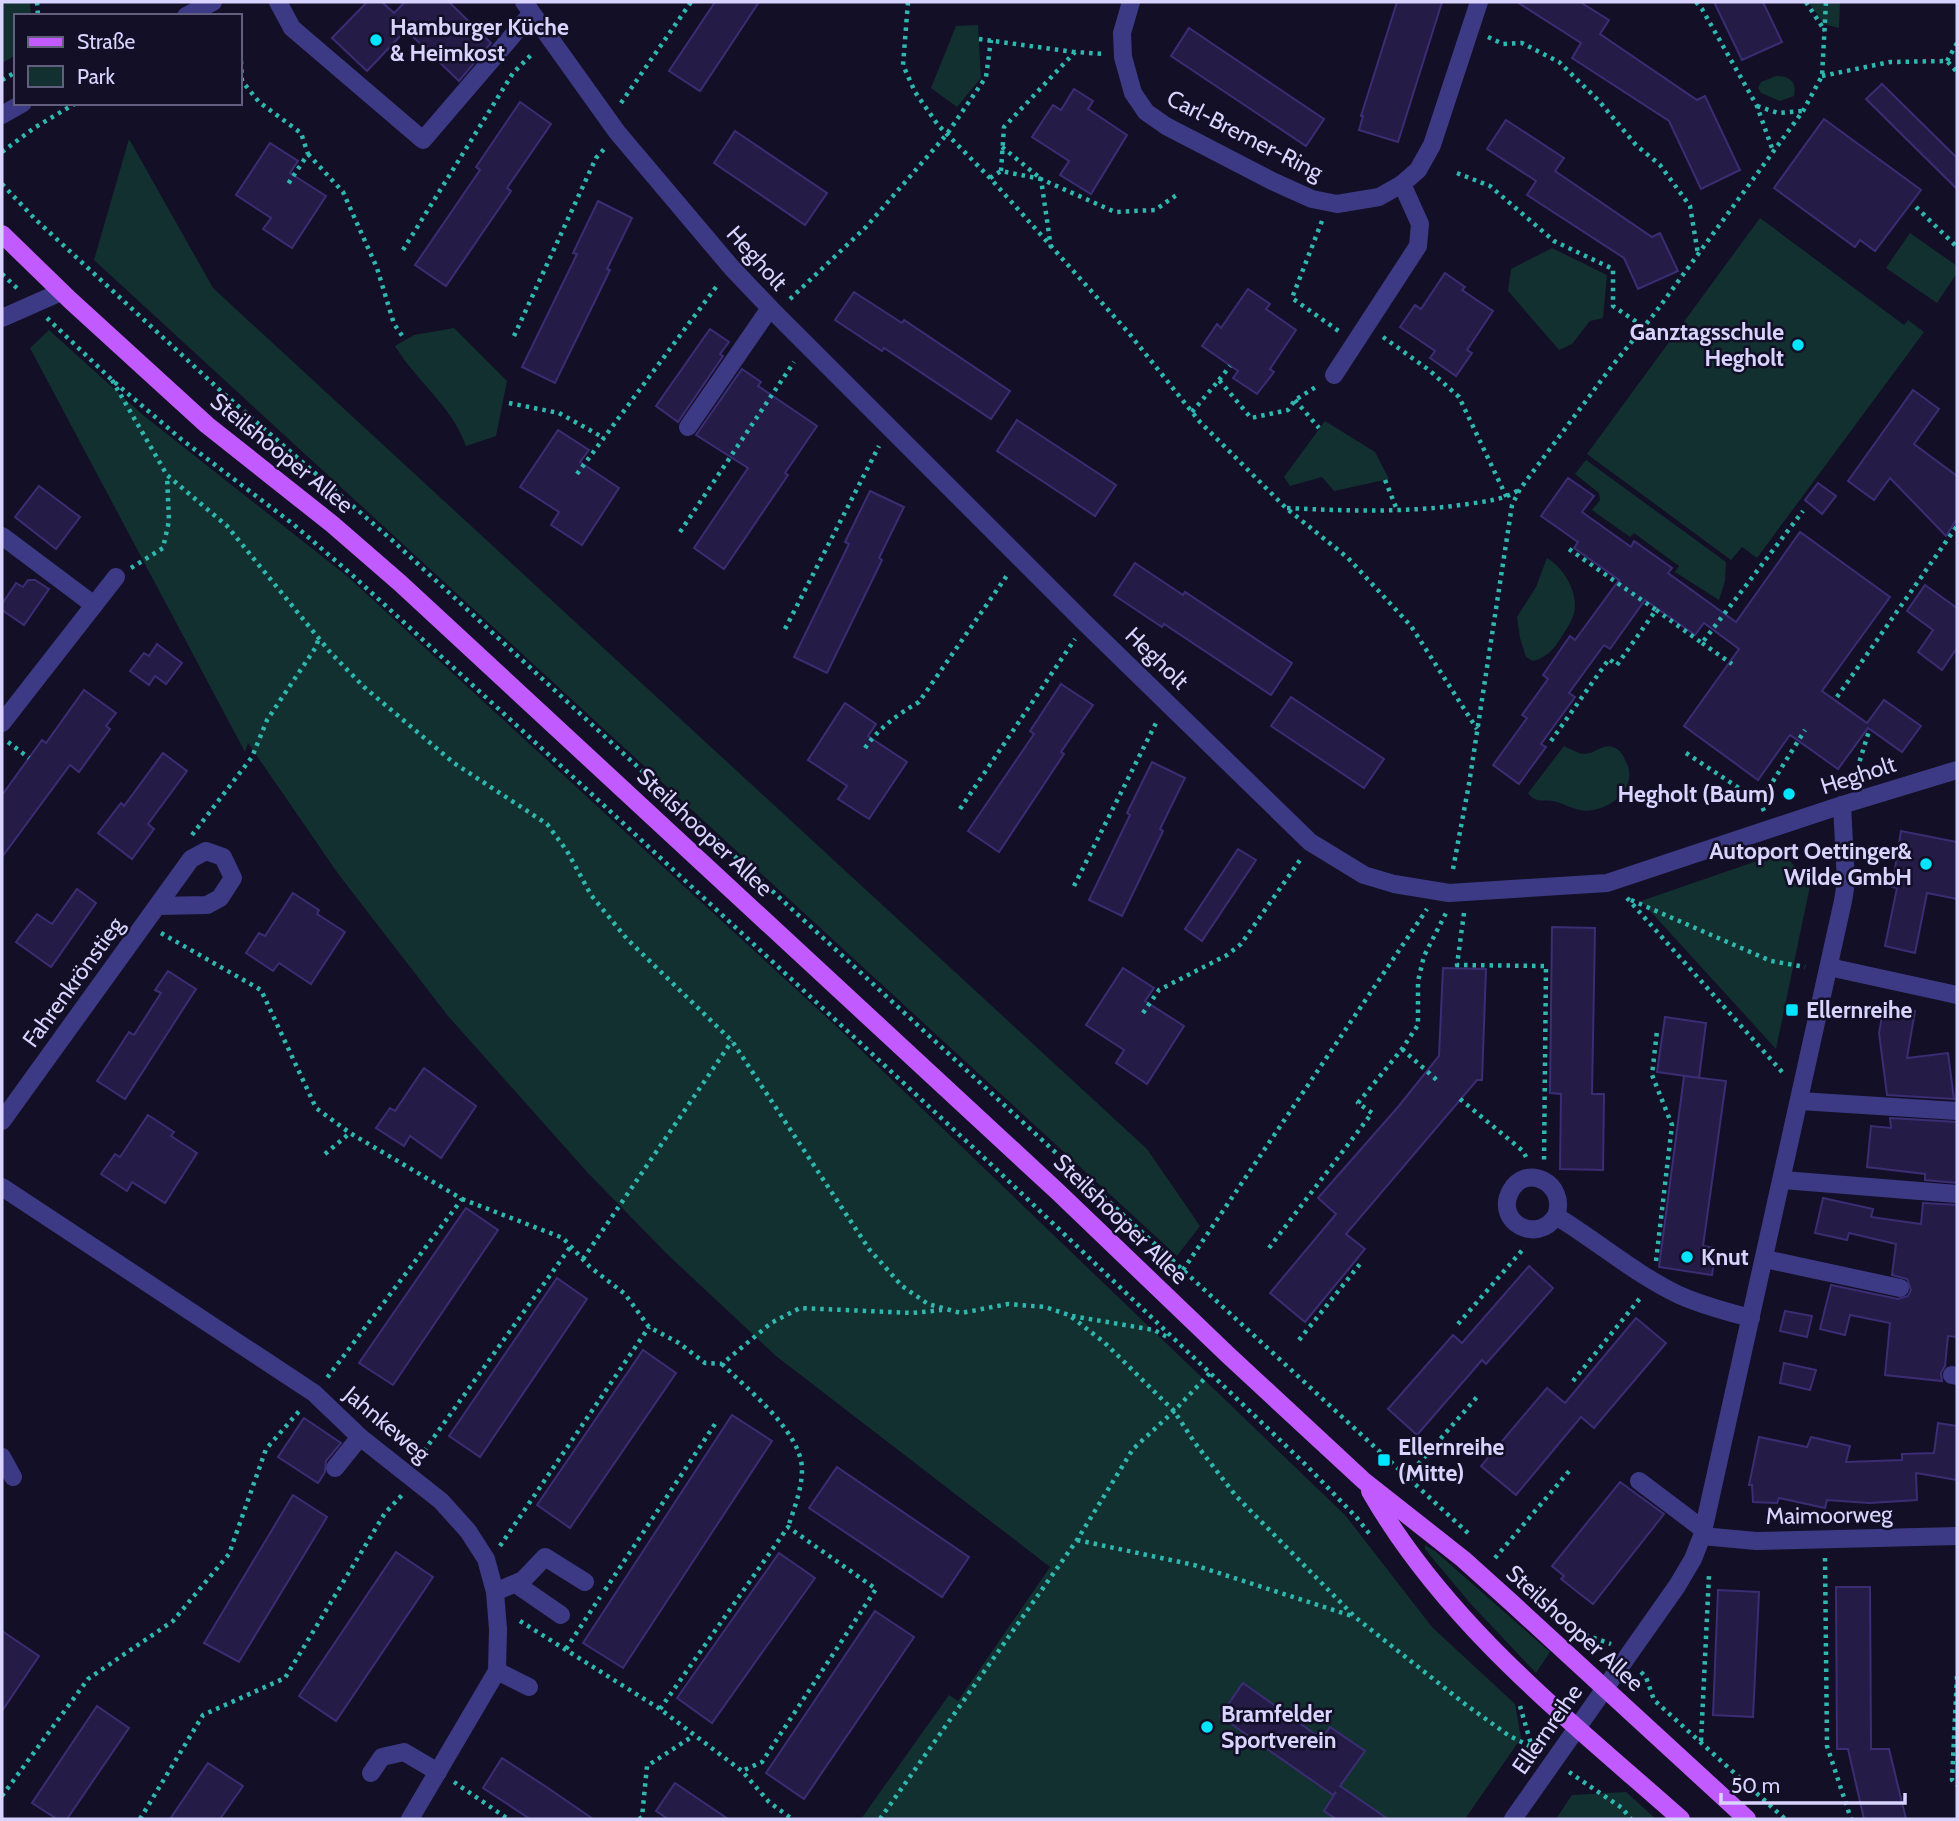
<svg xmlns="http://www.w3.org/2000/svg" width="1959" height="1821" viewBox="0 0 1959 1821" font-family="Cabin,sans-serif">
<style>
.green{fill:#12302f}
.building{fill:#241b47;stroke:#3b2d73;stroke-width:2}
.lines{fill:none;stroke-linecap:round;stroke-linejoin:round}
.path{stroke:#2fb8b0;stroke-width:4.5;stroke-dasharray:3.5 5;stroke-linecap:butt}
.minor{stroke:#3d3a85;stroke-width:18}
.major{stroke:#c25bff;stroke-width:18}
.poi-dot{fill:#00e5ff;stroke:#130f26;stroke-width:2.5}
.labels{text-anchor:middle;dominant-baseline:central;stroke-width:5;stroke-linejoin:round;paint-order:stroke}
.poi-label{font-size:23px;font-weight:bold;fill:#d9d4ff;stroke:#130f26;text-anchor:start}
.street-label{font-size:23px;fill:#d9d4ff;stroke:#130f26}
</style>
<rect width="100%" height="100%" fill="#130f26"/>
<!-- green -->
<g class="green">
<path d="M2,2H30L31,16H16V55L2,63Z"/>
<path d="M1808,2H1840L1839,28L1824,24Z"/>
<path d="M978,25L981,78L957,107L931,88L956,26Z"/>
<path d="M1776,76C1790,76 1797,82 1794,96L1780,101L1761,93L1758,88L1761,82Z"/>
<path d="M129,139L213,288L1147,1149L1200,1226L1177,1256L94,260Z"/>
<path d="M1760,218L1904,325L1908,320L1924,332L1757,558L1742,547L1731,560L1587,454Z"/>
<path d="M1910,233L1957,266V273L1937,303L1886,268Z"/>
<path d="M1552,248L1607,275L1603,318L1590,321L1572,344L1559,350L1508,291L1511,269Z"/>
<path d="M454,328L507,381L496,436L466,446C452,406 417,382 395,346L414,335Z"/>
<path d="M49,330L143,415L347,576L836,1026L1345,1515L1432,1627L1515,1704L1521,1738L1465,1819H861L949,1695L958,1701L1050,1567L776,1356L667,1254L588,1173L448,1016L339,875L248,743L245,752L30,348Z"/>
<path d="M1325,421L1375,452L1389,479L1334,491L1322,477L1290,486L1284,477Z"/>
<path d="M1586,460L1726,562L1725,581L1719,600L1675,572L1679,566L1634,533L1630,537L1592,510L1600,500L1599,493L1575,474Z"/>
<path d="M1547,558C1564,568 1579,593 1574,613C1572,620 1568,627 1564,633C1556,646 1549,657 1533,661L1526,657L1520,638L1517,617L1536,587Z"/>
<path d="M1564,746C1570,749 1577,753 1584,754C1596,754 1603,742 1615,748C1620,750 1623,755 1625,760C1639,783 1617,806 1593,810C1579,813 1570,806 1557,802C1544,798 1537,805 1528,793Z"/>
<path d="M1783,852L1810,886L1776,1049L1641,901Z"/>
<path d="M1425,1545L1435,1551L1550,1652L1536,1673L1470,1603L1425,1549Z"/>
<path d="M1626,1792L1656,1819H1556L1572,1795Z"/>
</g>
<!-- building -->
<g class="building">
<path d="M367,2H382L394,13L405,2H449L491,43L459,81L406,30L367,71L332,38Z"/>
<path d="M715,2H759L700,91L669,71Z"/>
<path d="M1397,2H1442L1398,142L1359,130L1363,116H1361Z"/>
<path d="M1517,2H1580L1609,20L1600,34L1697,100L1705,96L1740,170L1701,189L1669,121L1572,58L1581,43Z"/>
<path d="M1714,2H1763L1782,42L1742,60Z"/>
<path d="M1189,28L1324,119L1306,146L1171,56Z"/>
<path d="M1882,84L1957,158V189L1866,99Z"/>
<path d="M1074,89L1093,101L1088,109L1127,135L1091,194L1060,175L1069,161L1032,137L1053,105L1061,110Z"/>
<path d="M520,102L551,124L507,188L511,191L446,286L415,265L480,170L476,167Z"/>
<path d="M1824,119L1921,190L1875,251L1860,240L1855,247L1774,188Z"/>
<path d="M1506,120L1564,158L1555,171L1652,237L1660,233L1678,271L1638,289L1624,258L1527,195L1536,181L1487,149Z"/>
<path d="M735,131L827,193L805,225L714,163Z"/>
<path d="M270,143L298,161L290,173L326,196L292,248L263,229L271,218L236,195Z"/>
<path d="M598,201L632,218L607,269L610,270L555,383L522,367L577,254L573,253Z"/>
<path d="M1445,273L1465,287L1462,290L1493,311L1467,350L1472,353L1456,376L1430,358L1435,351L1400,327L1415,305L1421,309Z"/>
<path d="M1248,289L1270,304L1266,309L1296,330L1270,369L1274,372L1257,394L1233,378L1238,371L1202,346L1217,324L1221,328Z"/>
<path d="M854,292L902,323L904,320L1010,391L991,419L884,348L882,351L835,320Z"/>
<path d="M710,329L729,342L720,354L723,356L678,422L656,406Z"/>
<path d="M742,369L761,382L758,386L817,426L785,473L788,475L724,569L694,548L748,468L696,435Z"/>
<path d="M1913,390L1939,409L1914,444L1957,476V519L1946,536L1890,478L1874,500L1848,481Z"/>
<path d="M1017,420L1116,485L1095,516L997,451Z"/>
<path d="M558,430L589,450L580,462L619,488L582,545L551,525L559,512L520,487Z"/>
<path d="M1568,478L1594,496L1582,512L1631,547L1634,541L1672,568L1668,573L1736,622L1800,532L1890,597L1822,691L1867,723L1884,700L1921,726L1902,752L1868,728L1838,769L1790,735L1758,780L1684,726L1739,649L1704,623L1695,635L1645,600L1610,649L1604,645L1569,693L1575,697L1541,744L1546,747L1519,784L1493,765L1527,718L1522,715L1548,679L1543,675L1570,636L1575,640L1619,580L1574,548L1578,542L1541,516Z"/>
<path d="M1818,483L1836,496L1822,514L1805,500Z"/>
<path d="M39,486L80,517L56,549L15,517Z"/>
<path d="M870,491L904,507L879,558L882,560L827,673L794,657L849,544L845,542Z"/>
<path d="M1135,563L1183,595L1185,592L1292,663L1271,695L1164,624L1162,627L1114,595Z"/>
<path d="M28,580H35L49,589L24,625L2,610V604L16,583L23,587Z"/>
<path d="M1925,585L1957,608V648L1942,670L1918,652L1933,630L1907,611Z"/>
<path d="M157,644L182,663L166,684L155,676L149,685L130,671L144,653L149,656Z"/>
<path d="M1061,684L1093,705L1061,752L1064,754L999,852L968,831L1034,734L1030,731Z"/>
<path d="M84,690L116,713L106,726L110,729L79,772L70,765L2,857V795L42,740L46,743Z"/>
<path d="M1291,697L1384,759L1364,788L1271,726Z"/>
<path d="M845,703L876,724L868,736L907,762L869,819L838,799L847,786L808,760Z"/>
<path d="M163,753L187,771L148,824L154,829L132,859L98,833L121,803L124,806Z"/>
<path d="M1152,762L1185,778L1160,829L1163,831L1122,916L1089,900L1130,815L1127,813Z"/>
<path d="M1901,831L1957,842V899L1927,893L1915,953L1885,946L1897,888L1892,887Z"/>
<path d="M1238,849L1256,860L1202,941L1185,929Z"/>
<path d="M77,889L96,903L51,967L16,942L37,914L52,924Z"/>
<path d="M293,893L319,910L317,914L345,932L311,984L279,963L273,971L246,953L259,933L265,936Z"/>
<path d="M1552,927L1595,928L1592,1094H1604L1603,1170L1560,1169L1561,1094L1550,1093Z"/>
<path d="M1123,968L1154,988L1145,1001L1184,1026L1147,1084L1116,1063L1124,1050L1086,1025Z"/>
<path d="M1443,968L1486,969L1482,1080H1477L1346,1234L1365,1249L1305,1322L1270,1293L1336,1214L1318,1198L1398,1107L1439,1056Z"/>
<path d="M168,971L196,989L125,1099L97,1081L129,1032L134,1035L161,993L155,990Z"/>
<path d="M1884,1005L1915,1011L1907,1058L1948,1053L1954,1099L1887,1095L1879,1033Z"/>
<path d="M1665,1017L1706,1023L1699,1078L1657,1072Z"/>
<path d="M424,1068L476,1106L441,1158L410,1136L404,1146L376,1128L390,1108L395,1111Z"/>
<path d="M1684,1076L1726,1081L1703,1246L1716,1248L1712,1275L1659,1267Z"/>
<path d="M148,1115L174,1132L171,1136L197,1153L165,1203L132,1182L127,1191L101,1174L115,1154L120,1157Z"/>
<path d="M1890,1118L1957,1122V1183L1925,1180V1174L1867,1167L1871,1126L1891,1128Z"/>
<path d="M1823,1198L1873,1209L1871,1217L1921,1224L1923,1203L1957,1205V1337L1948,1336L1945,1366L1941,1373L1942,1381L1885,1375L1890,1323L1850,1315L1845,1335L1820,1329L1831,1285L1898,1299L1908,1296L1911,1290L1907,1279L1892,1275L1896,1244L1849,1233L1847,1240L1815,1233Z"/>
<path d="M466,1208L498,1230L393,1385L359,1363Z"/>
<path d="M1529,1266L1553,1288L1486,1364L1482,1360L1417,1435L1388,1409L1453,1335L1462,1343Z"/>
<path d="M557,1278L587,1299L480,1457L449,1436Z"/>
<path d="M1785,1311L1812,1316L1807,1337L1780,1331Z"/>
<path d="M1636,1318L1666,1343L1594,1428L1581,1417L1516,1495L1481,1466L1547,1388L1565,1403Z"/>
<path d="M643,1350L676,1373L570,1528L537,1505Z"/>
<path d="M1784,1363L1816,1370L1810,1390L1780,1383Z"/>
<path d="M732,1415L772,1441L623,1668L583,1643Z"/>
<path d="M304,1418L341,1443L326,1461L325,1472L318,1483L278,1457Z"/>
<path d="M1938,1423L1957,1426V1480L1916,1473L1917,1500L1869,1503L1827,1500L1825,1508L1779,1498L1777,1503L1753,1502L1752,1485H1749L1759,1437L1807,1447L1811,1437L1850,1446L1846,1462L1902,1460V1454L1934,1453Z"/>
<path d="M837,1467L969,1557L942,1597L809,1508Z"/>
<path d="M1620,1482L1664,1514L1593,1604L1561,1579L1564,1576L1552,1566Z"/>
<path d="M293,1495L327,1517L239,1662L204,1643Z"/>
<path d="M396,1552L433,1577L336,1721L299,1696Z"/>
<path d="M779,1553L815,1578L712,1723L677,1698Z"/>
<path d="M1836,1587H1870L1871,1749H1889L1906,1819H1864L1848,1749H1837Z"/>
<path d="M1718,1590L1759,1592L1753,1717L1713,1715Z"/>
<path d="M875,1611L914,1637L804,1799L766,1773Z"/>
<path d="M2,1631L39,1656L2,1711Z"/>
<path d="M1243,1683L1322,1739L1330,1727L1365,1751L1340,1786L1388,1819H1336L1324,1811L1336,1792L1333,1795L1220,1716Z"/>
<path d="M97,1706L129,1728L67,1819H57L32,1803Z"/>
<path d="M502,1758L548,1788L593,1819H530L483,1788Z"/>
<path d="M208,1763L243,1786L220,1819H170Z"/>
<path d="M675,1783L728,1819H668L656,1811Z"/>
</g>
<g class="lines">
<!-- path -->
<g class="path">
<path d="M37,2L38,16"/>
<path d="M908,2L903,65L915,92L938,125L990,178L1128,332L1200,422L1286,508L1348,558L1411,626L1477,729"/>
<path d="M1696,2L1702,9L1757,106L1773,151"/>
<path d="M1806,2L1825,31"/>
<path d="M1488,37L1503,44L1522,43L1559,62L1599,101L1636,145L1660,165L1690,206L1698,254"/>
<path d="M979,39L1074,52"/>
<path d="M240,44L242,81L259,102L301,133L308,154L288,184"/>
<path d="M1947,61L1957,43"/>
<path d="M1822,76L1890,62L1947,61L1957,72"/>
<path d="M2,80L16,72"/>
<path d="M621,103L691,2"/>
<path d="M1757,106L1778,113L1802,111"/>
<path d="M1002,147L1040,178"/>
<path d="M2,152L34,128L76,103"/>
<path d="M308,154L343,192L377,268L394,324L403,337"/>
<path d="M1001,171L1004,127L1075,52L1105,54"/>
<path d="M1457,173L1490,186L1554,241L1613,269V306L1644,327"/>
<path d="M990,178L1001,171L1041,179"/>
<path d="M2,184L35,219L223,393L393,541L1469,1534"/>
<path d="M1916,207L1957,247"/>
<path d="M1322,221L1292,298L1340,332"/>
<path d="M1051,248L1041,179L1115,212L1155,210L1178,194"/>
<path d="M403,250L513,73L533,53"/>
<path d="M2,274L19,290"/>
<path d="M790,299L866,227L947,134L986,77L991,40"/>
<path d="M47,318L112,380L181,439L293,524L351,574L584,787L978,1152L1210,1373L1307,1466L1357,1518L1372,1537"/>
<path d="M514,336L596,158L605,148"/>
<path d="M1383,337L1429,370L1459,397L1507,498"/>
<path d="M112,380L167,475L227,526L330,652L364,687L454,763L547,824L567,851L591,895L627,939L732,1041L869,1249L902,1286L928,1304L961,1313L1008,1304L1045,1307L1069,1315L1105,1343L1174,1411L1195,1443L1236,1496L1355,1617L1465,1704L1508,1735L1539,1751"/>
<path d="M1219,380L1230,366"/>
<path d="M1295,400L1319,428"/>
<path d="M509,403L559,413L604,438"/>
<path d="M1192,412L1219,380L1251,418L1288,410L1295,400L1319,385"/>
<path d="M577,474L719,283"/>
<path d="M1385,480L1397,510"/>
<path d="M1287,508C1348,511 1407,513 1468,504C1487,501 1504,500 1520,489"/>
<path d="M680,532L794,362"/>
<path d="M131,568L163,548L169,521L167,476"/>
<path d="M1656,610L1702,643L1803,511"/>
<path d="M785,629L879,446"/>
<path d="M1702,643L1732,664"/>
<path d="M1837,697L1957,526"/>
<path d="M1551,741L1609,659L1617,665L1656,610L1566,547"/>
<path d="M8,742L29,758"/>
<path d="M865,748C879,728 898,714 919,702L1008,574"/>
<path d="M1686,753L1760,802"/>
<path d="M1859,778V763L1869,731"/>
<path d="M960,809L1075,639"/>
<path d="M1764,811L1760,802L1805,730"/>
<path d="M192,835L252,757L267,720L316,647L319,637"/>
<path d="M1453,869L1469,784L1512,505L1520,489L1612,366L1655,313L1803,111L1822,76L1826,2"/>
<path d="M1074,886L1157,721"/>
<path d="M1627,898L1783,1073"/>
<path d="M1631,900L1771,961L1805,967"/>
<path d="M1464,913L1457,965L1546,966L1544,1162"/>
<path d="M161,933L261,990L316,1108L350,1133L462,1199L327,1378"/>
<path d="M1143,1013L1159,990L1227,955L1241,944L1300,860"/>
<path d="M1402,1049L1438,1081"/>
<path d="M1460,1099L1523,1151L1527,1159"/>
<path d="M325,1154L350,1133"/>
<path d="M462,1199L563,1238L590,1267L625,1294L649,1327L679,1343L705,1363L722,1364L771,1323L800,1308L912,1313L942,1310"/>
<path d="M1269,1248L1372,1113L1358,1103L1402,1049L1418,1025V981L1424,956L1446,913"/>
<path d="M583,1259L732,1041"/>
<path d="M1656,1261L1672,1125L1652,1075L1657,1031"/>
<path d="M1183,1270L1427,909"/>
<path d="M1072,1316L1154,1330L1169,1338"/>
<path d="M1458,1324L1525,1247"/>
<path d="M1299,1340L1360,1264"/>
<path d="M722,1364C747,1389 801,1431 802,1469C802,1489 794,1509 788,1527"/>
<path d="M1573,1381L1641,1297"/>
<path d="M419,1458L571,1246"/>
<path d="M1407,1477L1477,1397"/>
<path d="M1077,1540L1194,1565L1352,1616"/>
<path d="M500,1546L649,1327"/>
<path d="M1495,1558L1570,1470"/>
<path d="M1825,1558L1827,1746L1851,1819"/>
<path d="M605,1590L717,1421"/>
<path d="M520,1621L660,1709L742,1771L769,1802L792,1819"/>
<path d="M1577,1632L1611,1644"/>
<path d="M566,1649L600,1597"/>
<path d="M1641,1672L1646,1677L1654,1700L1785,1819"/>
<path d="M1957,1676L1952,1780L1957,1785"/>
<path d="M1520,1706L1531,1744"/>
<path d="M660,1709L788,1527L876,1589L762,1762L742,1771"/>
<path d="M1701,1741L1709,1575"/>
<path d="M1569,1772L1622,1808L1631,1819"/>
<path d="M454,1782L508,1819"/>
<path d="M2,1796L88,1679L173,1621L229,1554L266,1449L301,1409"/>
<path d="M140,1819L203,1715L285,1678L385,1513L403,1494"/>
<path d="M639,1819L642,1817L647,1766L693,1736"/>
<path d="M880,1819L1077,1540L1133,1449L1174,1411L1211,1372"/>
</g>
<!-- minor -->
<g class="minor">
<path d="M278,2L292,28L423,140L531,14"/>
<path d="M524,2L617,132L731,267L770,308L1085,623L1310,842L1364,875L1394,884L1449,893L1607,883L1842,805L1957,770"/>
<path d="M1131,2L1122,33L1123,57L1133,93L1146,112L1166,126L1272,181L1312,199L1337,204L1379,197L1402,184L1418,170L1432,145L1479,2"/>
<path d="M186,16L213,2"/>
<path d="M2,115L23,103"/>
<path d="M2,318L61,292"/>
<path d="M1334,375L1418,246L1420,224L1402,184"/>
<path d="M688,427L770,308"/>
<path d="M2,536L94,605"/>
<path d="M2,723L116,577"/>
<path d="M1829,967L1957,995"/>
<path d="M1800,1101L1957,1111"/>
<path d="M2,1121L191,859L206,851L223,857L233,878L220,898L207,905L158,906"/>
<path d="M1783,1180L1957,1194"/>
<path d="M2,1187L314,1393L360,1437L441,1501L468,1531L486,1559L495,1592L498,1629L497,1671L410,1819"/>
<path d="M1556,1216C1537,1245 1495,1222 1510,1192C1525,1162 1568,1183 1556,1216C1597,1241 1635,1274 1679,1295C1702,1305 1727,1312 1751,1318"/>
<path d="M1765,1259L1900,1288"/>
<path d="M1952,1375L1957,1376"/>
<path d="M2,1457L13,1477"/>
<path d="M335,1468L360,1437"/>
<path d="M1639,1481L1704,1530"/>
<path d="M1702,1536L1756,1541L1957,1536"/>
<path d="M516,1584L561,1615"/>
<path d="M495,1592L523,1580L545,1557L585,1582"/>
<path d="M497,1671L529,1687"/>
<path d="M371,1773L382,1757L404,1752L438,1772"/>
<path d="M1513,1819L1677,1586L1693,1559L1702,1536L1843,901L1846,882L1842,805"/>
</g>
<!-- major -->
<g class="major">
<path d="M2,234L70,300L207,425L332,524L400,583L1058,1192L1227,1354L1364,1481L1463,1559L1513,1604L1747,1819"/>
<path d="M1370,1491C1446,1624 1568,1719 1681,1819"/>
</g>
</g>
<!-- markers -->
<g class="poi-dot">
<circle cx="376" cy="40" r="7"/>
<circle cx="1798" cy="345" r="7"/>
<circle cx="1789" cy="794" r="7"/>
<circle cx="1926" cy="864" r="7"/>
<rect x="1785" y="1003" width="14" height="14" rx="3.5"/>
<circle cx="1687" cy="1257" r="7"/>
<rect x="1377" y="1453" width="14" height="14" rx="3.5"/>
<circle cx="1207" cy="1727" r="7"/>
</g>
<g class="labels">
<!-- poi labels -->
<g class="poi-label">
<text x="390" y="27">Hamburger Küche<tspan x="390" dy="26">&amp; Heimkost</tspan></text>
<text x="1784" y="332" text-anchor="end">Ganztagsschule<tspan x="1784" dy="26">Hegholt</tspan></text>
<text x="1775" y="794" text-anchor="end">Hegholt (Baum)</text>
<text x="1912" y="851" text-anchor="end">Autoport Oettinger&amp;<tspan x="1912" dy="26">Wilde GmbH</tspan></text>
<text x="1806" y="1010">Ellernreihe</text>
<text x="1701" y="1257">Knut</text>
<text x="1398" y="1447">Ellernreihe<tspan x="1398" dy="26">(Mitte)</tspan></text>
<text x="1221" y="1714">Bramfelder<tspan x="1221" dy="26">Sportverein</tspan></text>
</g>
<!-- street labels -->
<g class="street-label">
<text transform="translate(1245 135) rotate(27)">Carl-Bremer-Ring</text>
<text transform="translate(757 258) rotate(48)">Hegholt</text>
<text transform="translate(282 453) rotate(39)">Steilshooper Allee</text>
<text transform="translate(1157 658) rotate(44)">Hegholt</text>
<text transform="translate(1858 775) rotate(-18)">Hegholt</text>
<text transform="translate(705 832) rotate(43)">Steilshooper Allee</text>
<text transform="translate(73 982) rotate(-54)">Fahrenkrönstieg</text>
<text transform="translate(1121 1219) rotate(44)">Steilshooper Allee</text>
<text transform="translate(387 1424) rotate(40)">Jahnkeweg</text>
<text transform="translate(1829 1515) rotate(-1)">Maimoorweg</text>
<text transform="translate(1575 1628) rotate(42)">Steilshooper Allee</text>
<text transform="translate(1547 1729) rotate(-55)">Ellernreihe</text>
</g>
</g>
<!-- border -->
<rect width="1959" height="1821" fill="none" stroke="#d9d4ff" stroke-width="7"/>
<!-- legend -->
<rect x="14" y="14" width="228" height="91" fill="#130f26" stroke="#625e7d" stroke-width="2"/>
<rect x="28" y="37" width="35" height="10" fill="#c25bff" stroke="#625e7d" stroke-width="2"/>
<text x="77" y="49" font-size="21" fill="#d9d4ff">Straße</text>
<rect x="28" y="66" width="35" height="21" fill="#12302f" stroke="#625e7d" stroke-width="2"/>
<text x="77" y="84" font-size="21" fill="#d9d4ff">Park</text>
<!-- scale -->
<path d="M1721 1793v10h184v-10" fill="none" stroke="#d9d4ff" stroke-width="3.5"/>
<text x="1731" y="1793" font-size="21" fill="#d9d4ff" stroke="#130f26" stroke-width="5" paint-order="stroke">50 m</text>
</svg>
